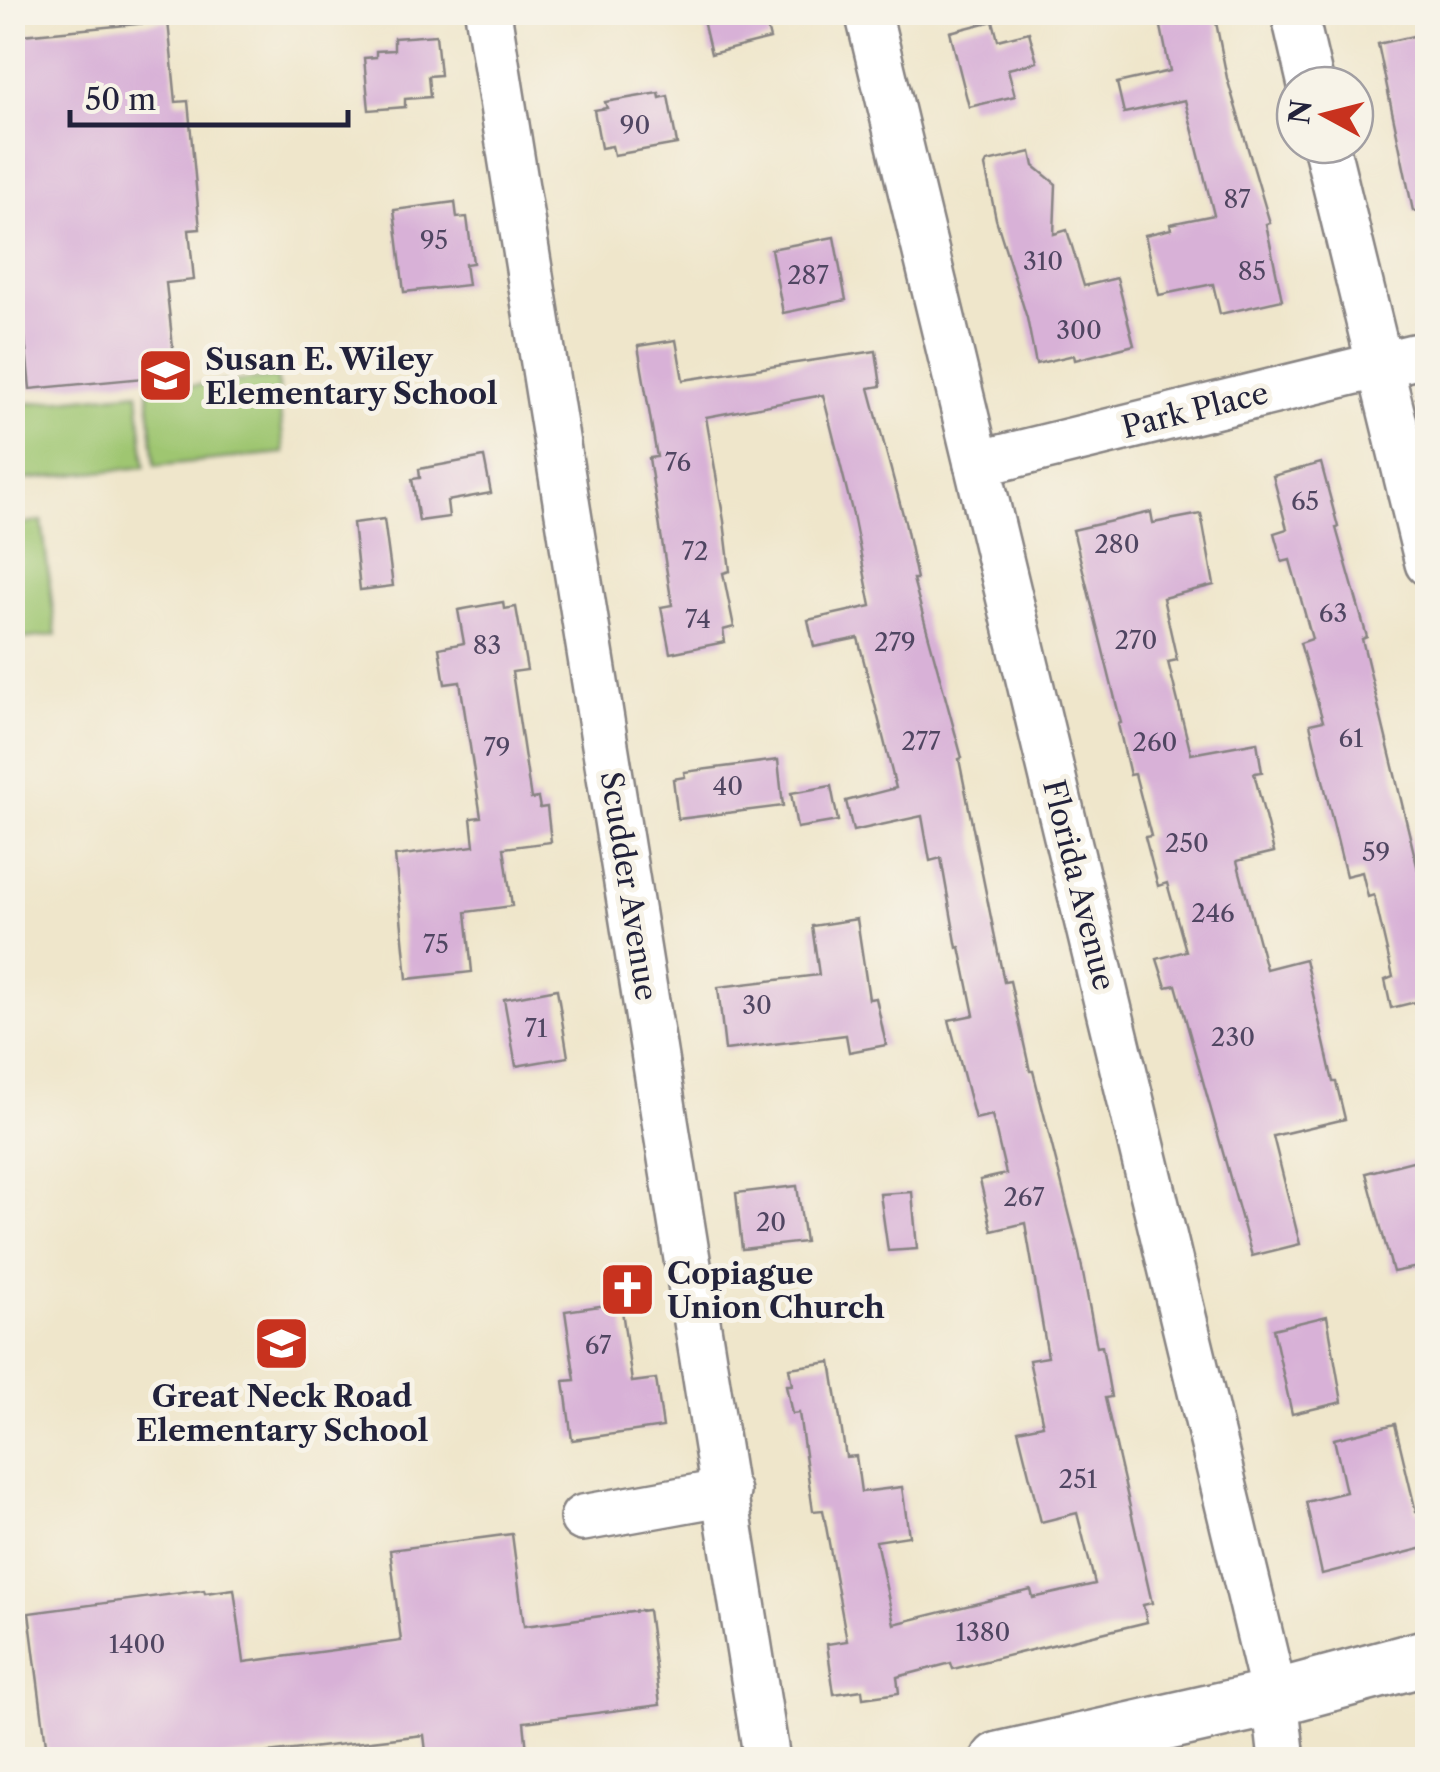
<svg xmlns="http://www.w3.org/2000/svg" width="1440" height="1772" viewBox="0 0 1440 1772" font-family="'Libre Caslon Text',serif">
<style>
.green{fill:#9fc671;stroke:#607456;stroke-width:2.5}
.building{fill:#d8b1d7}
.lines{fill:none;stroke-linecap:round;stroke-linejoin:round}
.minor-casing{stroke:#888483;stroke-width:50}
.major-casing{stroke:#888483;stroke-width:60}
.minor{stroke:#fff;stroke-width:45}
.major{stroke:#fff;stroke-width:55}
.labels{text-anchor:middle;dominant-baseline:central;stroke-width:10;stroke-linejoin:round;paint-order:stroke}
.number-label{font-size:25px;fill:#504662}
.poi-label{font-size:30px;font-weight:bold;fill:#22223b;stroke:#f7f3e8;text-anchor:start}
.street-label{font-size:30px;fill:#22223b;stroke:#f7f3e8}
</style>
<rect width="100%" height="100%" fill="#f7f3e8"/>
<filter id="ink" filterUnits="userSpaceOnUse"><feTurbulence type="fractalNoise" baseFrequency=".01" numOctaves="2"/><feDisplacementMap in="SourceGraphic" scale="20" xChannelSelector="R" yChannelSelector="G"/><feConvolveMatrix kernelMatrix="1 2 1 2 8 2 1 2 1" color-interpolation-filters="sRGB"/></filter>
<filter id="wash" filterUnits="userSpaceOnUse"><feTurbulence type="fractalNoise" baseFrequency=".0048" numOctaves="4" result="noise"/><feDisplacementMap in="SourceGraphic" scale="40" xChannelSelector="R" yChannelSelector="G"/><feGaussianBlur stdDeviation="2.25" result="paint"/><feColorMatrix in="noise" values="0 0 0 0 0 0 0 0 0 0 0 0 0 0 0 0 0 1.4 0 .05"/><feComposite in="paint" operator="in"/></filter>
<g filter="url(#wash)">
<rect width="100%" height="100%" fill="#efe6cb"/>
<!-- green -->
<g class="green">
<path d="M277,377L284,453L155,466L148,390Z"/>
<path d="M138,392L145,467L13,481V405Z"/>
<path d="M42,521L56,635L13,640V525Z"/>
</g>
<g id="blocks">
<!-- building -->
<g class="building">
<path d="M701,12H763L770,39L711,54Z"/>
<path d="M1158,12H1214L1227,78L1270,223L1266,224L1282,300L1220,314L1213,284L1159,295L1145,235L1171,229L1170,224L1214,215L1185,100L1124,113L1117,83L1170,71Z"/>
<path d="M168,21L176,102L188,101L200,229L189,230L194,280L166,283L176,375L30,389L21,298L12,299V36Z"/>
<path d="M993,21L998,40L1029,32L1037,62L1008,69L1015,96L969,107L950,32Z"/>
<path d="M1422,34L1428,59V210L1413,211L1378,44Z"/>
<path d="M436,35L440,75L428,76L430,97L405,99V107L369,110L364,58L376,57V51L394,50V38Z"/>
<path d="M659,93L660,98L668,96L677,144L614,155L612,146L601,148L594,110L607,108L605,102Z"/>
<path d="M1031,152L1034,166L1056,184L1054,234L1067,230L1084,286L1117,278L1134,345L1075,360L1074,355L1036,364L1027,318L996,219L985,166L987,162Z"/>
<path d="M455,202L457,218L467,217L473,263L465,264L468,285L404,292L394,210Z"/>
<path d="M834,237L846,300L783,313L771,249Z"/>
<path d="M676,340L683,380L876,351L881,386L869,388L905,522L917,579H913L962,758L959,759L1004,982L1010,981L1030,1071H1033L1079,1252L1097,1347L1102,1346L1111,1397L1105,1398L1152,1603L1143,1605L1147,1622L953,1669L951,1663L897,1677L899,1693L863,1698L862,1690L834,1694L827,1644L847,1641L823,1510L813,1511L799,1413L792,1414L786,1385H792L789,1368L831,1362L846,1457L856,1456L861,1492L902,1487L909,1536L876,1541L894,1624L1031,1590L1033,1598L1095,1584L1077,1513L1041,1522L1018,1430L1043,1425L1029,1360L1048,1357L1025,1223L992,1231L980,1180L1006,1174L992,1115L975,1119L949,1020L974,1015L960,947L957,948L941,858L930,861L922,816L853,831L846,801L896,788L858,638L814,647L808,620L871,606L853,515L823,395L706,417L724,521L730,571L723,573L734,627L723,630L725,642L670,653L661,607L672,605L649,458L657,457L638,346Z"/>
<path d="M484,457L491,493L447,501L449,517L419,521L412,479L420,478L419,469Z"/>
<path d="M1321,463L1338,527L1336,528L1367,637L1362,639L1428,911V999L1391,1008L1385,980L1393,977L1374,895L1368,897L1362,872L1346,876L1332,819L1310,724L1323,721L1300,643L1312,639L1290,560L1282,562L1274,533L1287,529L1273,476Z"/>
<path d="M1151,512L1153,523L1201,514L1214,585L1163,598L1177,660L1168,662L1191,754L1257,742L1262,772L1254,773L1274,852L1237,861L1266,969L1305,959L1333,1082H1336L1345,1119L1273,1136L1300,1244L1252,1256L1176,985L1166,987L1157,959L1186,951L1167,883L1158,886L1145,837L1151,836L1135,774L1130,775L1118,724L1121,723L1073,530Z"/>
<path d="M384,519L393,586L360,590L353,523Z"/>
<path d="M503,602L504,609L516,607L527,670L512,672L531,799L538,798L540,808L547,807L551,842L504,848L512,906L466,912L472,972L407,979L395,856L474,846L471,818L481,817L460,682L445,684L439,648L464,643L458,610Z"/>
<path d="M778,760L783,806L678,819L673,779L685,777L684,772Z"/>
<path d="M831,786L838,821L797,828L791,793Z"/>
<path d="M857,919L869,999L876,998L886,1045L849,1052L846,1035L725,1050L718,987L819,975L812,926Z"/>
<path d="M557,989L568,1057L516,1066L504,999Z"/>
<path d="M1428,1157V1265L1393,1272L1366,1173Z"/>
<path d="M797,1186L805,1242L742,1249L736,1193Z"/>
<path d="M912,1192L917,1249L888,1251L880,1194Z"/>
<path d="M621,1303L632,1382L656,1379L663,1427L572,1440L564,1381L575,1380L565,1311Z"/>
<path d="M1327,1316L1342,1402L1292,1414L1273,1329Z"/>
<path d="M1395,1424L1416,1512L1423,1510L1424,1514H1428V1547L1322,1574L1306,1502L1346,1492L1334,1439Z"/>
<path d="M512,1534L524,1626L648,1610L660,1705L524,1722L527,1751L493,1755L494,1760H427L424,1735L205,1760H48L29,1613L204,1590L205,1593L234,1589L244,1662L401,1641L390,1550Z"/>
</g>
</g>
</g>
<g filter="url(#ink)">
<use href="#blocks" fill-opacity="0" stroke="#888483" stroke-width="2.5"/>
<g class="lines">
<defs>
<g id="minor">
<path d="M488,12L767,1760"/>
<path d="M868,12L1275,1698L1282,1760"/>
<path d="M1294,12L1311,85"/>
<path d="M1326,145L1428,563"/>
<path d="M977,464L1413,357"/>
<path d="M583,1518L727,1492"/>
</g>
<path id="major" d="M999,1760L1275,1698L1428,1657"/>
</defs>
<!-- minor casing -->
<use href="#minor" class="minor-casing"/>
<!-- major casing -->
<use href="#major" class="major-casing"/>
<!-- minor -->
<use href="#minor" class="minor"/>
<!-- major -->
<use href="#major" class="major"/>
</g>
</g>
<!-- icons -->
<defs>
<symbol id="school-square" viewBox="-11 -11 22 22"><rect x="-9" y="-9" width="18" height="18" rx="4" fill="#c8321e" stroke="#f7f3e8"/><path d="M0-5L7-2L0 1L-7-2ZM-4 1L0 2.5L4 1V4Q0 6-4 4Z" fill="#fff"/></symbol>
<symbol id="church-square" viewBox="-11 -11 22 22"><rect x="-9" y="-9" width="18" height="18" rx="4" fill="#c8321e" stroke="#f7f3e8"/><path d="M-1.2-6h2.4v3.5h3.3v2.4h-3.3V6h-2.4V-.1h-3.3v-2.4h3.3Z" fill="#fff"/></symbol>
</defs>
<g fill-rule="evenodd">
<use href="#school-square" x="134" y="344" width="63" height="63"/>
<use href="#church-square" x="596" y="1258" width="63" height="63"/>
<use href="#school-square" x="250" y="1312" width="63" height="63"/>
</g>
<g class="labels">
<!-- number labels -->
<g class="number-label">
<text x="635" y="125">90</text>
<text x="1237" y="199">87</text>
<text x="434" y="240">95</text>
<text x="1043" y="261">310</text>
<text x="1252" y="271">85</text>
<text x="808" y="275">287</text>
<text x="1079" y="330">300</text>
<text x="678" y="462">76</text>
<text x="1305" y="501">65</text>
<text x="1117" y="544">280</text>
<text x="695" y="551">72</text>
<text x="1333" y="613">63</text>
<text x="698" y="619">74</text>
<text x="1136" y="640">270</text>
<text x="895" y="642">279</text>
<text x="487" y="645">83</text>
<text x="1351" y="738">61</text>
<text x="921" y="741">277</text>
<text x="1155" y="742">260</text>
<text x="497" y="747">79</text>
<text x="728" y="786">40</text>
<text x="1187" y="843">250</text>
<text x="1376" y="852">59</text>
<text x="1213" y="913">246</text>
<text x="436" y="944">75</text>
<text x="757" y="1005">30</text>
<text x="536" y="1028">71</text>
<text x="1233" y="1037">230</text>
<text x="1024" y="1197">267</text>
<text x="771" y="1222">20</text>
<text x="598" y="1345">67</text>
<text x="1078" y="1479">251</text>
<text x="983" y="1632">1380</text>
<text x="137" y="1644">1400</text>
</g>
<!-- poi labels -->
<g class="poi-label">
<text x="205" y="359">Susan E. Wiley<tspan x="205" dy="34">Elementary School</tspan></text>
<text x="667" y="1273">Copiague<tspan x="667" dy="34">Union Church</tspan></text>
<text x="282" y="1396" text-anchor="middle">Great Neck Road<tspan x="282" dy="34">Elementary School</tspan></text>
</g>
<!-- street labels -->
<g class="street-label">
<text transform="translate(1195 410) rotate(-14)">Park Place</text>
<text transform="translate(1079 885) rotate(76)">Florida Avenue</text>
<text transform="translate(629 886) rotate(81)">Scudder Avenue</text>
</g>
</g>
<!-- margin -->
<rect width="1440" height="1772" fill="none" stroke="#f7f3e8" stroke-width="50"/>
<!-- north arrow -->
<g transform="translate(1325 115) rotate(277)"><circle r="48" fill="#f7f3e8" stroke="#a29fa3" stroke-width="2.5"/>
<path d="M0-8L18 38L0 25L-18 38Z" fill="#c8321e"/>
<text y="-15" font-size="28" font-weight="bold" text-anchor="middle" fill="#22223b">N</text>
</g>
<!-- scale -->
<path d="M70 110v15h278v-15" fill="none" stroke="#22223b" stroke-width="5"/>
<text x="85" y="110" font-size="30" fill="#22223b" stroke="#f7f3e8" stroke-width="8" paint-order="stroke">50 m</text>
</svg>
